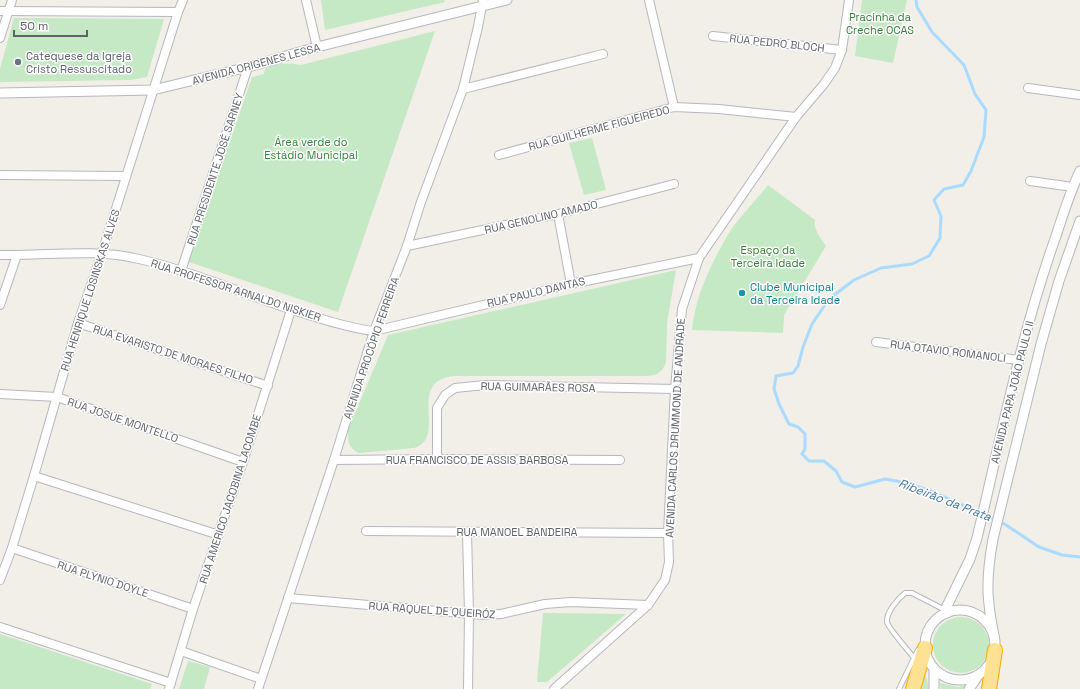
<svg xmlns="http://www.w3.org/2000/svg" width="1080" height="689" viewBox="0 0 1080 689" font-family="'Space Grotesk',sans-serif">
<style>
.green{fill:#c5e8c5}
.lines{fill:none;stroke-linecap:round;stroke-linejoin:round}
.stream{stroke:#aadaff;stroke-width:3}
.service-casing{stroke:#b5b8bc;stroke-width:6}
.minor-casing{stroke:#b5b8bc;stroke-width:10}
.tertiary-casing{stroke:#b5b8bc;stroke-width:11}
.motorway-casing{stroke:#f9ab00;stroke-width:16}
.service{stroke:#fff;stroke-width:4}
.minor{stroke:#fff;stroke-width:8}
.tertiary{stroke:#fff;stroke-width:9}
.motorway{stroke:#fde293;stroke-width:14}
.worship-dot{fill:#6b7280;stroke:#fff;stroke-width:1.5}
.culture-dot{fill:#0f9aa8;stroke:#fff;stroke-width:1.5}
.labels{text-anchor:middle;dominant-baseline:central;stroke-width:3;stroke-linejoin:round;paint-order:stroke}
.park-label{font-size:11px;fill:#348238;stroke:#fff}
.street-label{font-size:11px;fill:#5f6368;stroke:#fff}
.worship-label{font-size:11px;fill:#5b616d;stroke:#fff;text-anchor:start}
.culture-label{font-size:11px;fill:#0d838f;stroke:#fff;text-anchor:start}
.water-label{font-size:12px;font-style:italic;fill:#4174aa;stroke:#fff}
</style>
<rect width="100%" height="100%" fill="#f1efe8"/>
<!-- green -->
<g class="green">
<path d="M321,0H444L445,2L325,30Z"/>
<path d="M862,0H907L893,63L855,56Z"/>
<path d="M14,18L164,19L147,77L130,80L0,82V69Z"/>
<path d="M435,31L338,312L189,262L252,77L264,74C264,72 265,70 266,68C271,61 294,64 301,65Z"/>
<path d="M592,138L606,190L584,195L569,143Z"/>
<path d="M768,185L815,220C813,229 821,238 826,246L784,315L783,333L692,330C695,296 712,262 729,233C739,217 756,201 768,185Z"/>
<path d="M676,270L667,323L666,363L662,370L657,374L649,376H455C404,381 449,437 414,448L359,453C348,447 348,442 348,430L388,335Z"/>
<path d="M543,613L626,614L547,682H537Z"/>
<circle cx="961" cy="645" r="28"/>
<path d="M0,634L152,684L150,689H0Z"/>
<path d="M188,661L210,667L204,689H179Z"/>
<path d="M924,668L929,689H918Z"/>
<path d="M940,683L958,687L968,685L964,689H941Z"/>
</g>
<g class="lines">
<!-- stream -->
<path class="stream" d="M916,0L917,7L932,32L964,65L975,94L986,110L984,137L971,171L963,185L944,189L934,200L941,216L940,238L929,256L912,264L881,268L854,280L829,299L812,324L803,347L798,366L793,373L776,376L774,389L779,404L789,424L798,427L805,434V449L802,454L809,461H824L836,471L842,482L855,487L885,479L907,483L931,491L1003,523L1039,547L1062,555L1080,557"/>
<defs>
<g id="service">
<path d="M914,658C909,651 888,628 887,622C886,612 898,599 905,593H912L945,610"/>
<path d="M899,689L918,650"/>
</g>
<g id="minor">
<path d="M306,0L317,47"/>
<path d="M649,0L674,107"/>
<path d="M0,11L178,12"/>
<path d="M713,36L842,50"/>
<path d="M0,38L12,0"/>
<path d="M1028,88L1080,95"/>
<path d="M463,89L603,54"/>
<path d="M499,155L674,107L719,109L796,117"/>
<path d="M0,175L126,176"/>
<path d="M1030,181L1073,187"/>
<path d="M558,214L571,284"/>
<path d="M407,246L558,214L674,184"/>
<path d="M0,255C46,256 94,248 139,259C200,273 256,300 315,317C335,323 354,329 374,331L571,284L699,258"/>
<path d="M181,271L248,67"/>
<path d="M0,305L17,255"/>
<path d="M78,323L268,386"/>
<path d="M876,342L1019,360"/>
<path d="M0,394L57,397L243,462"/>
<path d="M437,459V408L445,395L455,388L485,385L675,389"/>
<path d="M334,460L437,459L620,460"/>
<path d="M34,476L219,535"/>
<path d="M366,531L668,533"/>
<path d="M467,532L469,614L468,689"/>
<path d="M12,548L193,609"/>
<path d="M0,580L12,548L34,476L78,323L102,253L178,12L183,0"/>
<path d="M288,598L484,615L501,614L545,604L571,602L648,605"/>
<path d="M0,627L171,683"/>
<path d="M181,651L261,679"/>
<path d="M169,689L193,609L243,462L291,310"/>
<path d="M258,689L334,460L374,331L407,246L421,202L463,89L478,27L483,0"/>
<path d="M554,689L648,605L665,580L669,562L668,533L675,389L682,309L699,258L796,117L824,84L835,68L842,50L849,0"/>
</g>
<g id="tertiary">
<path d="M0,93L153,90L248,67L317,47L507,0"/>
<circle cx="960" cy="645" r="35"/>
<path d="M947,613L945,610L970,559L977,538C1001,437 1021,334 1056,236C1063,214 1070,192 1080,171"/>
<path d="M995,641C993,629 990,617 989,604C986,583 989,561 993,539L1041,344L1059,281L1080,221"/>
<path d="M934,669V689"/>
<path d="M969,689L978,676"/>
</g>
<g id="motorway">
<path d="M913,689L925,648"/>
<path d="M989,689L995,650"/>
</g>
</defs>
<!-- service casing -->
<use href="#service" class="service-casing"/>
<!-- minor casing -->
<use href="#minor" class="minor-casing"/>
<!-- tertiary casing -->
<use href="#tertiary" class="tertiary-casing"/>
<!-- motorway casing -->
<use href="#motorway" class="motorway-casing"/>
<!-- service -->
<use href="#service" class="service"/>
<!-- minor -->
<use href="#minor" class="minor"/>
<!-- tertiary -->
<use href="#tertiary" class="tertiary"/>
<!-- motorway -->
<use href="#motorway" class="motorway"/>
</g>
<!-- markers -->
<circle class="worship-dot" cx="18" cy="62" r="4"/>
<circle class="culture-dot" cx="742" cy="293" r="4"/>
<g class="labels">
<!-- park labels -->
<g class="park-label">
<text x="880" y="17">Pracinha da<tspan x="880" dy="13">Creche OCAS</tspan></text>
<text x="311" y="142">Área verde do<tspan x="311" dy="13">Estádio Municipal</tspan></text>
<text x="768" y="250">Espaço da<tspan x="768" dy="13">Terceira Idade</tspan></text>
</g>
<!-- street labels -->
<g class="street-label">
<text transform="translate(777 43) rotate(6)">RUA PEDRO BLOCH</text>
<text transform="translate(256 64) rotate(-15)">AVENIDA ORIGENES LESSA</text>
<text transform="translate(599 128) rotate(-15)">RUA GUILHERME FIGUEIREDO</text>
<text transform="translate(215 169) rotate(-72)">RUA PRESIDENTE JOSÉ SARNEY</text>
<text transform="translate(541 217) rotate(-13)">RUA GENOLINO AMADO</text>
<text transform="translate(90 290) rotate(-72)">RUA HENRIQUE LOSINSKAS ALVES</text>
<text transform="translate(236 290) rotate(18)">RUA PROFESSOR ARNALDO NISKIER</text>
<text transform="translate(536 292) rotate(-13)">RUA PAULO DANTAS</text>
<text transform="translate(371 348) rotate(-71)">AVENIDA PROCÓPIO FERREIRA</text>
<text transform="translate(948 351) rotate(7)">RUA OTAVIO ROMANOLI</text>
<text transform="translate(173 354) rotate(18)">RUA EVARISTO DE MORAES FILHO</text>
<text transform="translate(538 387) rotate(1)">RUA GUIMARÃES ROSA</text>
<text transform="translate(1012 392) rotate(-76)">AVENIDA PAPA JOÃO PAULO II</text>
<text transform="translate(123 420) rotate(19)">RUA JOSUE MONTELLO</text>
<text transform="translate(675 428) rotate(-87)">AVENIDA CARLOS DRUMMOND DE ANDRADE</text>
<text x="477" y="460">RUA FRANCISCO DE ASSIS BARBOSA</text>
<text transform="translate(230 499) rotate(-72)">RUA AMERICO JACOBINA LACOMBE</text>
<text x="517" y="532">RUA MANOEL BANDEIRA</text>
<text transform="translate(103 579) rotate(18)">RUA PLYNIO DOYLE</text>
<text transform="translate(432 610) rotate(4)">RUA RAQUEL DE QUEIRÓZ</text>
</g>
<!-- worship labels -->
<g class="worship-label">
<text x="26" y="56">Catequese da Igreja<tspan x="26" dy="13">Cristo Ressuscitado</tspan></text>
</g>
<!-- culture labels -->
<g class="culture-label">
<text x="750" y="287">Clube Municipal<tspan x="750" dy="13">da Terceira Idade</tspan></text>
</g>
<!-- water labels -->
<g class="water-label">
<text transform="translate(945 500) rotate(21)">Ribeirão da Prata</text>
</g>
</g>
<!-- scale -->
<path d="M14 30v6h73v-6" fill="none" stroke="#5f6368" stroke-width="2"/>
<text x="20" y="30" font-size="12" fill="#5f6368" stroke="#ffffff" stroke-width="3" paint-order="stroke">50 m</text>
</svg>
